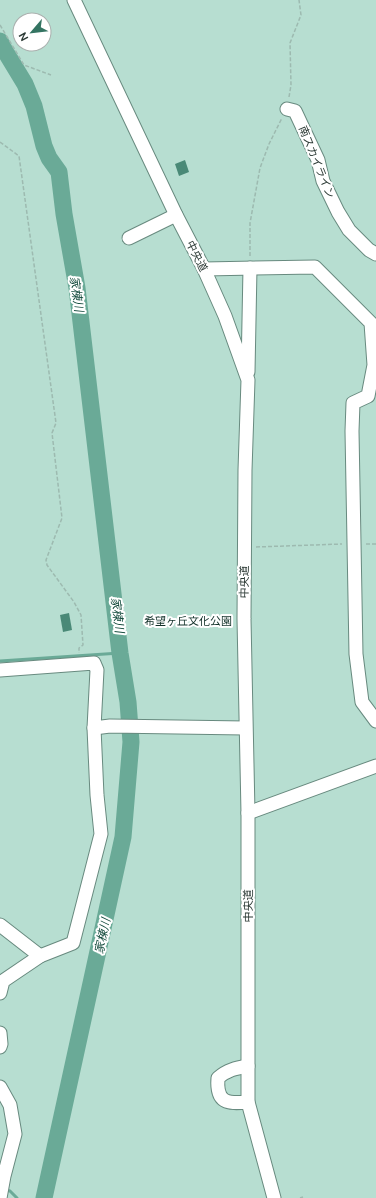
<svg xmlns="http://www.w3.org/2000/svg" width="376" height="1198" viewBox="0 0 376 1198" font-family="Ubuntu,'Noto Sans JP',sans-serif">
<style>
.green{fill:#b7ded1;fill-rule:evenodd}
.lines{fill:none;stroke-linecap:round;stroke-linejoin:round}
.stream{stroke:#6aaa97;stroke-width:3}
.river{stroke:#6aaa97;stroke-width:17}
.building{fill:#4a8977}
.minor-casing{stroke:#688a7f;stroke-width:15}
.path{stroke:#9dbab0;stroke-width:1.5;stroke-dasharray:4 2;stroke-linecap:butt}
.minor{stroke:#fff;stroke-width:13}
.labels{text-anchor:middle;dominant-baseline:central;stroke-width:4;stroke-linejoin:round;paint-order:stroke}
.street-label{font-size:11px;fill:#2b3934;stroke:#fff}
.park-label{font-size:11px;fill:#123129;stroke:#fff}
.water-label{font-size:12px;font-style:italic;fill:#174d3f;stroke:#fff}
</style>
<rect width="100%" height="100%" fill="#d8fdf0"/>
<!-- green -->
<path class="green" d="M0,0H376V1198H0ZM20,20H44V44H20Z"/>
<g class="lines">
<!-- stream -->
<g class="stream">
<path d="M0,661L120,653"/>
<path d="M6,1190L10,1191L17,1198"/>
</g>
<!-- river -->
<path class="river" d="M0,41L5,51L25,84L34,106L44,146L49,158L59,172L64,214L77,288L120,653L128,702L131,742L123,837L44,1198"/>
</g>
<!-- building -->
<g class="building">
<path d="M185,160L189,172L179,176L175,164Z"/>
<path d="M69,613L72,630L63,632L60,615Z"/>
</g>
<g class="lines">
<defs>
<g id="minor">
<path d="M74,0L176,215L204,269L225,316L248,380L245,470L244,619L248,813V1102L274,1198"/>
<path d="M287,109L295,111L318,160L323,181L338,212L349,230L369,250L376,254"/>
<path d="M129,238L176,215"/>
<path d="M204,269L315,267L371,323L374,365L368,396L353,403L352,431L356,654L362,702L376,721"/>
<path d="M248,372L250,268"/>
<path d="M0,670L94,663L97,670L94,728L110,726L245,728"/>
<path d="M248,813L376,766"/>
<path d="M0,925L40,956"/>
<path d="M0,993L3,981L40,956L73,943L101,834L97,795L94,728"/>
<path d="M0,1033L1,1044L0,1047"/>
<path d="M248,1066C236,1068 227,1070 218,1078C216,1103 227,1104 248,1102"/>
<path d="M0,1087L10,1105L15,1134L4,1176L0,1198"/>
</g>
</defs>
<!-- minor casing -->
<use href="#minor" class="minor-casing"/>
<!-- path -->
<g class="path">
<path d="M0,25L24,65L51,75"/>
<path d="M289,97L291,85L290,43L301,15L299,0"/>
<path d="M0,142L19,156L56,423L52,433L62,518L46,560L47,565L74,602L81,615L83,645L79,648V653"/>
<path d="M250,256V223L260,168L269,144L282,118"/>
<path d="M366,544H376"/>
<path d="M256,547L342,544"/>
<path d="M300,1198L303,1197"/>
</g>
<!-- minor -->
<use href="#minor" class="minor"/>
</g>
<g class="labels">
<!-- street labels -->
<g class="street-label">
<text transform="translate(317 162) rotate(68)">南スカイライン</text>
<text transform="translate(197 256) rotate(63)">中央道</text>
<text transform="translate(244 582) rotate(-89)">中央道</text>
<text transform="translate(248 906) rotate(-90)">中央道</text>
</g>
<!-- park labels -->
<g class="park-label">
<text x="188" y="621">希望ヶ丘文化公園</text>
</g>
<!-- water labels -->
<g class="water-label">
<text transform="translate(77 294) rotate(82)">家棟川</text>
<text transform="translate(118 615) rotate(83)">家棟川</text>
<text transform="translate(102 936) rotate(-78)">家棟川</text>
</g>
</g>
<!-- north arrow -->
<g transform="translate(32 32) rotate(242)"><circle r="19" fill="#ffffff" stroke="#aab0ae"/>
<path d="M0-3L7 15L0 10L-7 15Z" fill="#347462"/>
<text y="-6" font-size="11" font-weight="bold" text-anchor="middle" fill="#2b3934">N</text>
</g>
</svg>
